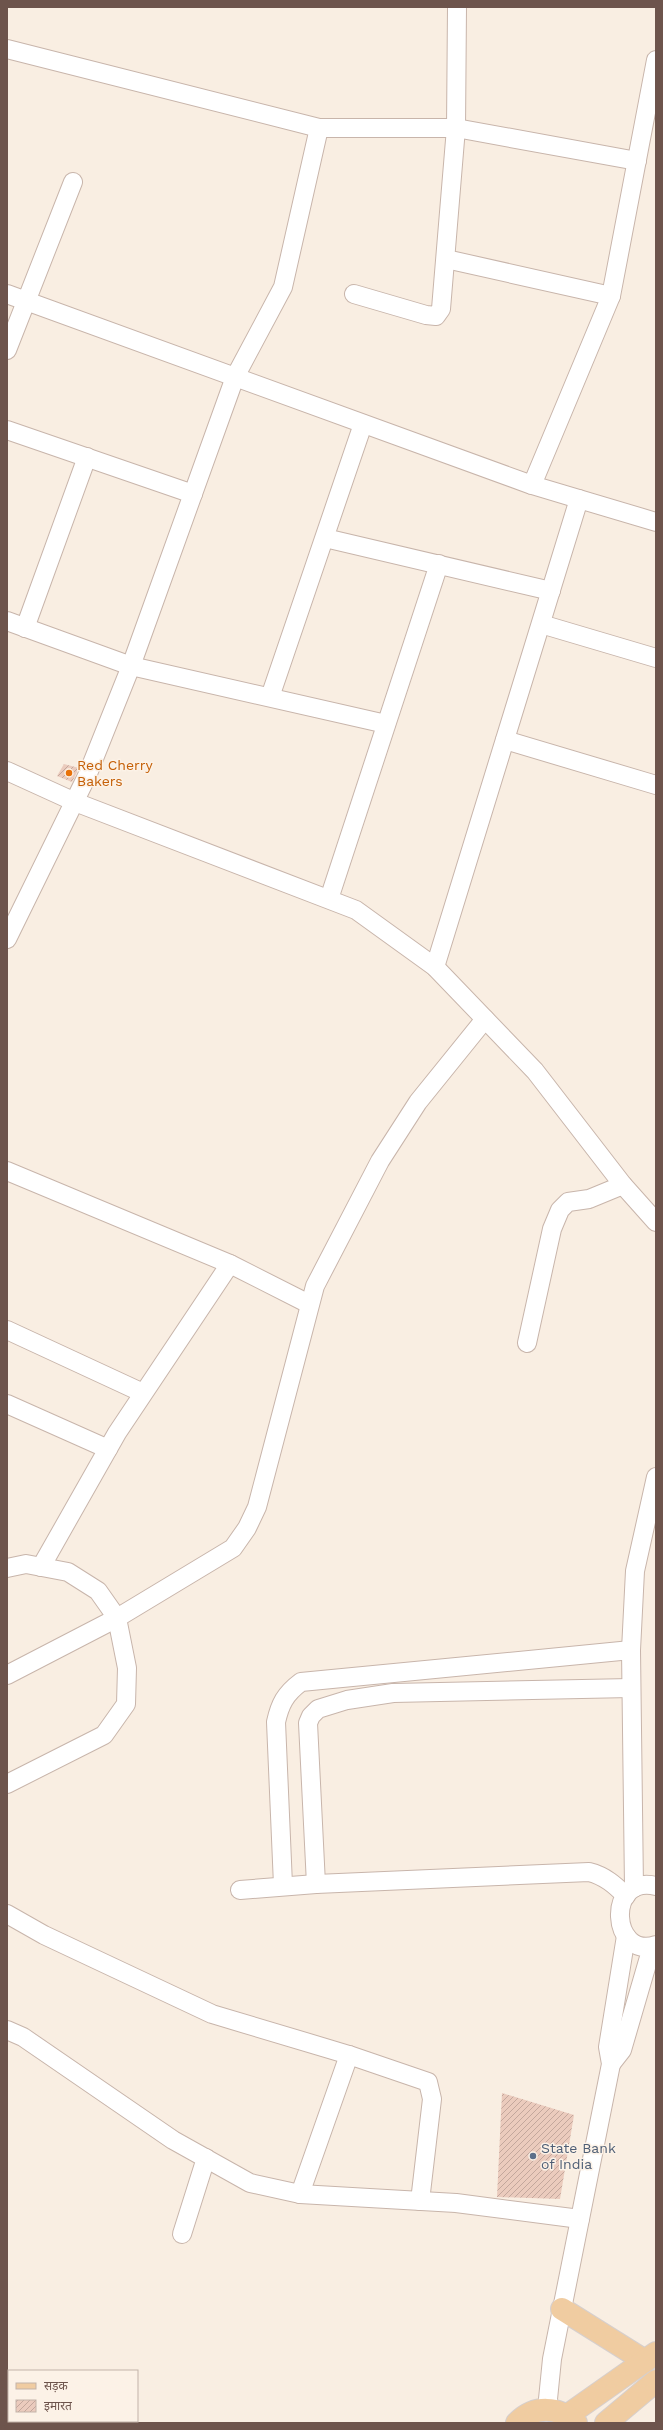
<svg xmlns="http://www.w3.org/2000/svg" width="663" height="2430" viewBox="0 0 663 2430" font-family="'Work Sans','Noto Sans Devanagari',sans-serif">
<style>
.building{fill:url(#building-hatch)}
.lines{fill:none;stroke-linecap:round;stroke-linejoin:round}
.minor-casing{stroke:#c8b5ab;stroke-width:20}
.major-casing{stroke:#d6cfcd;stroke-width:24}
.minor{stroke:#fff;stroke-width:18}
.major{stroke:#f0cca1;stroke-width:22}
.food-dot{fill:#e8710a;stroke:#fcf2e7;stroke-width:1.5}
.service-dot{fill:#5c6f8a;stroke:#fcf2e7;stroke-width:1.5}
.labels{text-anchor:middle;dominant-baseline:central;stroke-width:3;stroke-linejoin:round;paint-order:stroke}
.food-label{font-size:14px;fill:#c56008;stroke:#fcf2e7;text-anchor:start}
.service-label{font-size:14px;fill:#4e5e75;stroke:#fcf2e7;text-anchor:start}
</style>
<defs>
<pattern id="building-hatch" width="6" height="6" patternUnits="userSpaceOnUse"><rect width="6" height="6" fill="#ebcbbd"/><path d="M-1 1l2-2M0 6l6-6M5 7l2-2" fill="none" stroke="#c3a79c"/></pattern>
</defs>
<rect width="100%" height="100%" fill="#f9eee2"/>
<!-- building -->
<g class="building">
<path d="M64,764L79,768L72,782L57,776Z"/>
<path d="M502,2093L574,2115L560,2199L497,2197Z"/>
</g>
<g class="lines">
<defs>
<g id="minor">
<path d="M7,49L319,128H456L637,161"/>
<path d="M446,259L611,296"/>
<path d="M7,294L532,485L656,522"/>
<path d="M354,294L426,315L436,316L441,309L456,128L457,7"/>
<path d="M7,350L73,182"/>
<path d="M7,430L193,494"/>
<path d="M532,485L611,296L656,60"/>
<path d="M325,538L551,591"/>
<path d="M7,621L131,666L386,724"/>
<path d="M541,624L656,658"/>
<path d="M25,628L87,457"/>
<path d="M270,697L363,424"/>
<path d="M505,740L656,785"/>
<path d="M7,771L75,802L356,910L435,967L535,1071L623,1185L656,1222"/>
<path d="M329,899L439,564"/>
<path d="M7,939L87,776L131,666L235,377L283,287L319,128"/>
<path d="M435,967L579,499"/>
<path d="M7,1171L230,1264L309,1304"/>
<path d="M7,1330L143,1393"/>
<path d="M527,1343L552,1229L560,1210L568,1202L589,1199L623,1185"/>
<path d="M7,1404L108,1449"/>
<path d="M41,1567L117,1433L230,1264"/>
<path d="M7,1568L26,1564L68,1572L98,1591L117,1618L127,1668L126,1704L104,1735L7,1784"/>
<path d="M7,1675L117,1618L233,1548L247,1528L257,1507L315,1286L380,1161L418,1102L485,1019"/>
<path d="M316,1884L308,1723L311,1716L318,1709L347,1700L393,1693L631,1688"/>
<path d="M283,1885L276,1722C280,1704 285,1694 301,1682L631,1650"/>
<path d="M656,1886C605,1874 611,1960 656,1945"/>
<path d="M634,1888L631,1650L635,1571L656,1477"/>
<path d="M240,1890L316,1884L589,1872C605,1876 615,1885 626,1896"/>
<path d="M7,1914L44,1935L212,2014L349,2055L428,2082L432,2099L420,2201"/>
<path d="M7,2030L23,2037L173,2140L250,2183L300,2194L456,2203L580,2219"/>
<path d="M611,2064L622,2050L652,1947"/>
<path d="M300,2194L349,2055"/>
<path d="M182,2234L206,2158"/>
<path d="M547,2409L552,2359L611,2064L608,2047L626,1936"/>
</g>
<g id="major">
<path d="M562,2309L645,2361"/>
<path d="M568,2415L656,2353"/>
<path d="M517,2423C535,2405 558,2406 576,2423"/>
<path d="M606,2423L656,2381"/>
</g>
</defs>
<!-- minor casing -->
<use href="#minor" class="minor-casing"/>
<!-- major casing -->
<use href="#major" class="major-casing"/>
<!-- minor -->
<use href="#minor" class="minor"/>
<!-- major -->
<use href="#major" class="major"/>
</g>
<!-- markers -->
<circle class="food-dot" cx="69" cy="773" r="4"/>
<circle class="service-dot" cx="533" cy="2156" r="4"/>
<g class="labels">
<!-- food labels -->
<g class="food-label">
<text x="77" y="765">Red Cherry<tspan x="77" dy="16">Bakers</tspan></text>
</g>
<!-- service labels -->
<g class="service-label">
<text x="541" y="2148">State Bank<tspan x="541" dy="16">of India</tspan></text>
</g>
</g>
<!-- border -->
<rect width="663" height="2430" fill="none" stroke="#6d544c" stroke-width="16"/>
<!-- legend -->
<rect x="8" y="2370" width="130" height="52" fill="#fcf2e7" stroke="#c3b3a9"/>
<rect x="16" y="2383" width="20" height="6" fill="#f0cca1" stroke="#c3b3a9"/>
<text x="44" y="2390" font-size="12" fill="#6d544c">सड़क</text>
<rect x="16" y="2400" width="20" height="12" fill="url(#building-hatch)" stroke="#c3b3a9"/>
<text x="44" y="2410" font-size="12" fill="#6d544c">इमारत</text>
</svg>
